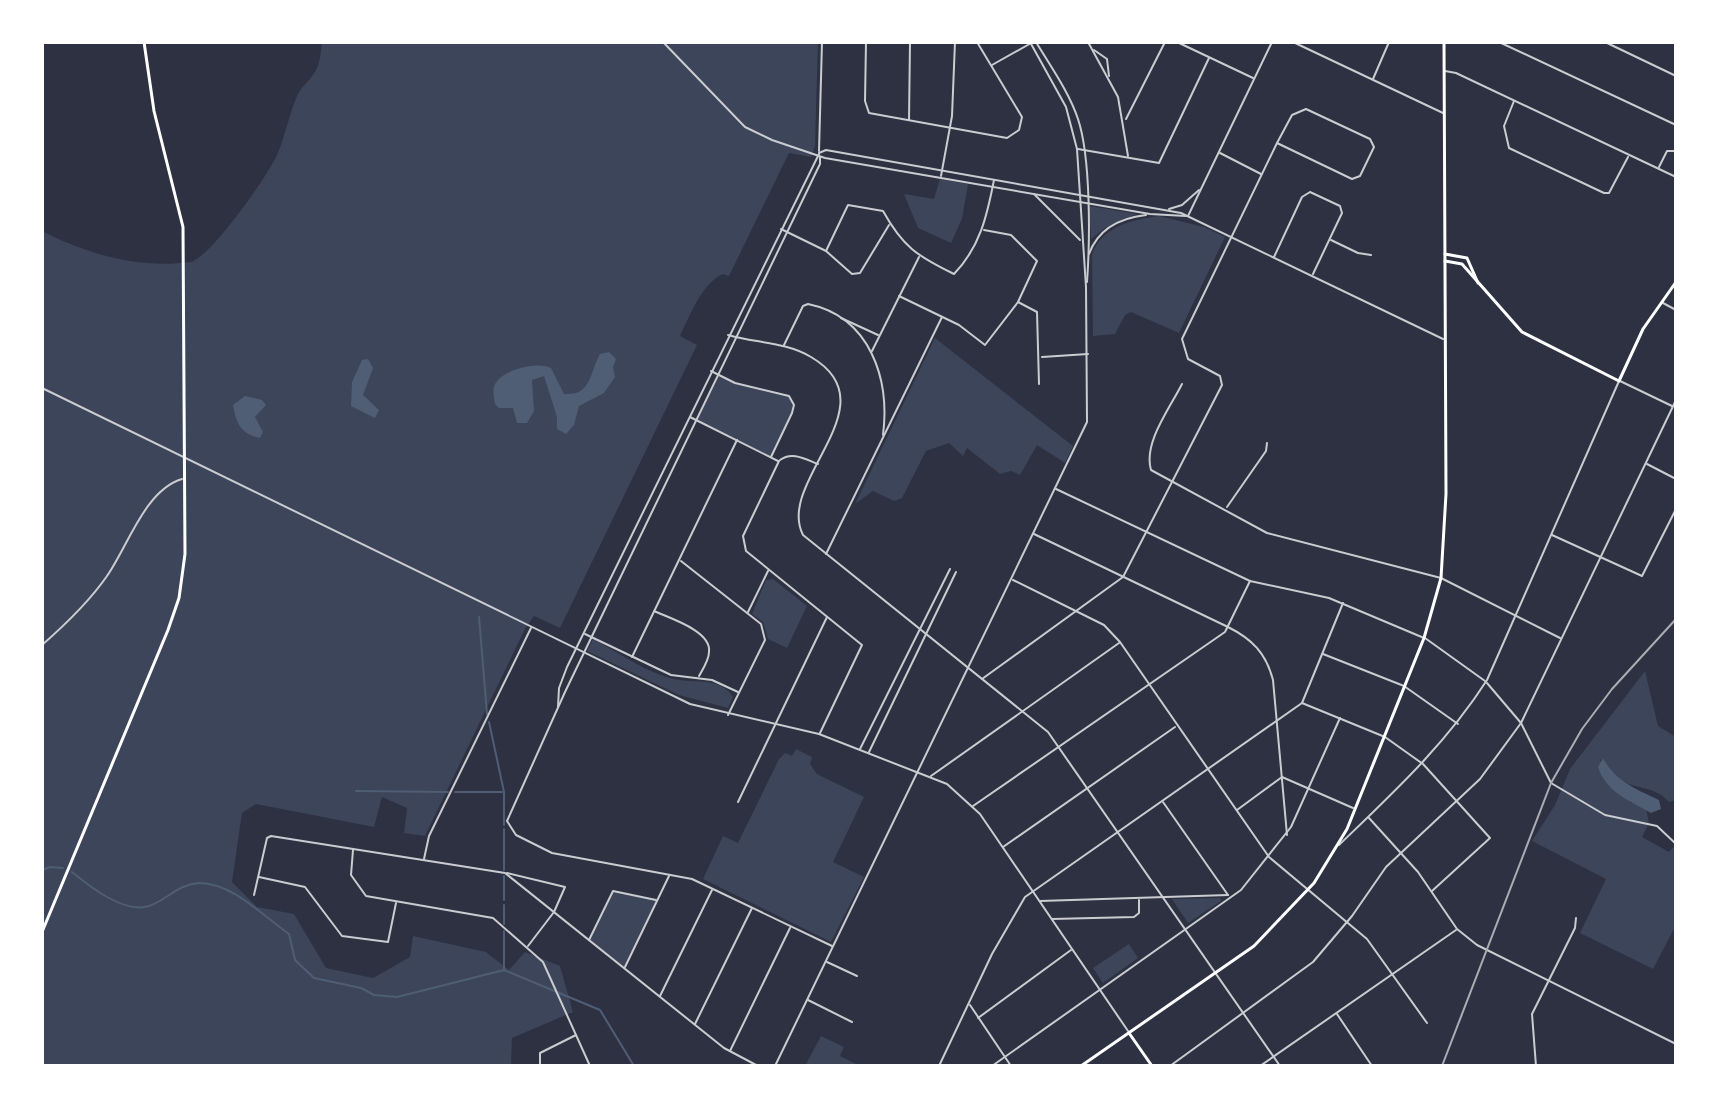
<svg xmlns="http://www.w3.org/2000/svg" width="1718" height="1108" viewBox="0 0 1718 1108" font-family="Figtree,sans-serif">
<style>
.green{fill:#3c4559}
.water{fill:#4f5d75}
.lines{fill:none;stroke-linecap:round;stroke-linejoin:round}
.stream{stroke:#4f5d75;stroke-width:2}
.minor{stroke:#caccd0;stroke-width:2}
.tertiary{stroke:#caccd0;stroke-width:2}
.secondary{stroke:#fff;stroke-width:3}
.rail{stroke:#abadb3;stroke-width:2}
</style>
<rect width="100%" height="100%" fill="#2d3142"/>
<!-- green -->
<g class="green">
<path d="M322,42H818L815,146L811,157L789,153L729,276L723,274C701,284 690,316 680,336L697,345L560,628L534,616L525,629L425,836L404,833L407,808L382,797L374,827L256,804L242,813L232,882L257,907L294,914L326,968L373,978L410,957L413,936L486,952L509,970L525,952L560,966L573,1012L512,1038L511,1066H42V231C87,254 139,269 190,262C210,259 268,175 277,155C285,136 289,115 297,96C301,87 310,80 315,72C320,64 321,51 322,42Z"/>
<path d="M940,179L968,184L962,219L951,243L918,228L904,194L934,199Z"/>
<path d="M1089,206L1137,214L1105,228L1091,239Z"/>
<path d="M1159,216L1204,227L1225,237L1179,333L1131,312L1125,315L1115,334L1093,336L1092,254C1103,226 1131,220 1159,216Z"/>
<path d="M935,338L1073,446L1065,463L1037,445L1020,475L1011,471L1000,474L967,448L963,456L949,443L926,451L902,498L894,501L873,491L855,504Z"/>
<path d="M718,374L735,383L789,396L794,405L792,413L771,457L696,420Z"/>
<path d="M773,579L807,606L787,648L768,639L763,622L752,614L766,580Z"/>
<path d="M593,639C618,652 647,673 674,679C694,684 720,676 733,697L728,708L679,695L587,651Z"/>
<path d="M1645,671L1658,726L1676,737V800L1669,802C1652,780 1616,795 1604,759L1600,760L1630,802L1646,809L1649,823L1642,837L1669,852L1676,844V925L1653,969L1580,933L1606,879L1532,841L1555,805L1570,769Z"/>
<path d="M796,749L812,757L810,764L817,774L864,797L833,862L864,877L831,942L703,879L723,836L738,843L779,759L785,753L792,756Z"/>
<path d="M613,891L657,900L624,968L589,941Z"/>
<path d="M1220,898L1221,901L1188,923L1172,899Z"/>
<path d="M1129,944L1138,958L1103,983L1093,968Z"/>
<path d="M821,1036L844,1047L840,1056L860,1066H805Z"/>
</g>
<!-- water -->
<g class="water">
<path d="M609,352L616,359L613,367L615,377L604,393L579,406L574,425L566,434L557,429V417L544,376L532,380L534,411L527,423H517L513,408H499L495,404C494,397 492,390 495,384C503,369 538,361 551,368L564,394C592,396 589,373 600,354Z"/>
<path d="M368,359L373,368L363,395L379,410L375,418L351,406L352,382L362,360Z"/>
<path d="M245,396L262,400L266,405L255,417L263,432L260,438C240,434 236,422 233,405Z"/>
<path d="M1603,758C1615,781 1636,789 1659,800L1661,809L1651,813C1630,801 1606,792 1598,767Z"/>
</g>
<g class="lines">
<!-- stream -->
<g class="stream">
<path d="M479,617L487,714"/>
<path d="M489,722L504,792V825"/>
<path d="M356,791L448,792"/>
<path d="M455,792H502"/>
<path d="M504,829V870"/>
<path d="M42,870L50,867L63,868"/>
<path d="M72,872C89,886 124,914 149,906C167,900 178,884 199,883C233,883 263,916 289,934L295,960L314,978L361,988L374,995L397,997L504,970L600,1010L634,1066"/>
<path d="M504,876V900"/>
<path d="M504,905V924"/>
<path d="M504,931V969"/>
</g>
<!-- minor -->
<g class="minor">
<path d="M866,42L865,101L869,113L1007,138L1019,130L1022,117L977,42"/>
<path d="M1088,42L1118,97L1128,156"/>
<path d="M1177,42L1253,78"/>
<path d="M1293,42L1443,113"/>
<path d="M1499,42L1676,125"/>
<path d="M1605,42L1676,76"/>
<path d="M1094,50L1107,59L1109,76"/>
<path d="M992,65L1033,42"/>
<path d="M1445,71L1456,73L1676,177"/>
<path d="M1373,79L1389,42"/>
<path d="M1514,101L1504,126L1509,148L1604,193H1609L1628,157"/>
<path d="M1126,119L1165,42"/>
<path d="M909,120L910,42"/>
<path d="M1078,149L1159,163L1209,58"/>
<path d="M819,151L822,42"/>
<path d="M1220,153L1261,174"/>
<path d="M820,157V164L565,692L507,821L516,835L552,853L692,879L832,946"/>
<path d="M1659,167L1667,151H1676"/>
<path d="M941,176L952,116L955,42"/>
<path d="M1169,209L1182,205L1199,190"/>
<path d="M1188,216L1272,42"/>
<path d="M781,229L826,251L852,274L860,273L889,225"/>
<path d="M1331,240L1358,253L1371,255"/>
<path d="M826,251L848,205L883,211C903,247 917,256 954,274C980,247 987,216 994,180"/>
<path d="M1274,257L1302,197L1310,192L1340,206L1342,213L1313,274"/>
<path d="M899,296L959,325L985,345L1018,302L1037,261L1011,235L984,230"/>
<path d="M1018,302L1037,312L1039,384"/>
<path d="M1663,303L1676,310"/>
<path d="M841,318L878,335"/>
<path d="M728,335C755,343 787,342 811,357C893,405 775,481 803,535L1048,732L1280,1066"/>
<path d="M784,345L803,306L808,304C871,317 890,380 883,435"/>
<path d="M872,351L919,257"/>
<path d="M1042,357L1088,354"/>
<path d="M711,371L735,383L789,396L794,405L792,413L771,457"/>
<path d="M1620,381L1672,406"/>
<path d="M1182,384C1170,408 1143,443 1151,470L1267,533L1441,578L1560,638"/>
<path d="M690,417L778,461"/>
<path d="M780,460C792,451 805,459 818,464"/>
<path d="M779,461L743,536L746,551L862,645L820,733"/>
<path d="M1647,464L1676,479"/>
<path d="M1056,489L1250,581L1329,598L1424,638"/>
<path d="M1227,507L1266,451L1267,443"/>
<path d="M1034,534L1228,627C1252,639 1266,653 1273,680L1287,835"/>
<path d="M1552,535L1642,576L1676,509"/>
<path d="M826,554L942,317"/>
<path d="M681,561L761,624L765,640L728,715"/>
<path d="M1013,580L1104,625L1120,642L1269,857L1367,939L1427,1023"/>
<path d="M654,611C669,618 712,631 709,652C709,660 703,669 699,676"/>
<path d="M748,612L768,571"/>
<path d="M585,634L671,675L712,680L738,692"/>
<path d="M42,645C66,624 89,602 107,576C128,546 145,490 182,479"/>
<path d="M1323,654L1404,686L1458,724"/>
<path d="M632,657L737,440"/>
<path d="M982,679L1123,577L1222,385L1220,376L1188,359L1182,339L1277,143L1352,179L1360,176L1374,147L1370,139L1306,109L1292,115L1277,143"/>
<path d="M1487,683L1521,723L1551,783L1605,815L1657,826L1676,844"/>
<path d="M1302,703L1385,737L1423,764L1490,838L1432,891"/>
<path d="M558,707L559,688L567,667L819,154"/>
<path d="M860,749L950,569"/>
<path d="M869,752L956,572"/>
<path d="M931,776L1119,643"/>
<path d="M738,802L827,617"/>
<path d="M1163,802L1228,895"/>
<path d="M973,806L1225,632L1250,581"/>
<path d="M1237,810L1282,777L1353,808"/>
<path d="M1369,818L1418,872L1457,929L1477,945L1676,1044"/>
<path d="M1003,847L1175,727"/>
<path d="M353,850L351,875L366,896L493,918L543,962L590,1066"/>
<path d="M424,859L429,836L531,628"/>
<path d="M507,873L565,887L554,912L528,946"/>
<path d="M259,877L305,887L342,936L388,942L396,903"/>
<path d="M254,895L267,838L271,836L505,873L724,1048L758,1066"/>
<path d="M1040,901L1228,895"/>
<path d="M1052,919L1134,917L1139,913V900"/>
<path d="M589,940L613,891L656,900"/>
<path d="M827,962L857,976"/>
<path d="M625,967L669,876"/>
<path d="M660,996L712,890"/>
<path d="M808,1000L852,1022"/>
<path d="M970,1005L1011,1066"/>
<path d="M1337,1014L1372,1066"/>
<path d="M978,1018L1071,950"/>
<path d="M695,1024L752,908"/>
<path d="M730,1051L790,928"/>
<path d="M540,1066V1053L576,1035"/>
<path d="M939,1066L992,954L1025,897L1302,703L1343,603"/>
<path d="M992,1066L1241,890L1291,827L1340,718"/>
<path d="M1170,1066L1313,962L1352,916L1386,867L1480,779L1521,723L1676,400"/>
<path d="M1260,1066L1456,930"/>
<path d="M1536,1066L1532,1014L1575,928L1576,918"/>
</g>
<!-- tertiary -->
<g class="tertiary">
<path d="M663,42L745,127L772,140L825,158L1150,214L1186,216"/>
<path d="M1036,42C1051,67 1069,92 1078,119C1091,158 1090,241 1087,282"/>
<path d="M819,153L826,150L1181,213L1443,339"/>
<path d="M1034,194L1080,240"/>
<path d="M1089,254C1098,229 1120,218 1146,215"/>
<path d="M42,388L690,704L819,734L947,784L980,814L1128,1031"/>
<path d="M1425,638L1485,681"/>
<path d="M1339,845C1393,793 1446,744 1487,680L1619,381"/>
<path d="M775,1066L1087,422L1086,287L1077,149L1066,107L1030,42"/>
</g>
<!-- secondary -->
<g class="secondary">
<path d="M1445,254L1467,258L1478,283"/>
<path d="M1445,261L1462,264L1522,332L1619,381L1643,329L1676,282"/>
<path d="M42,932L168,630L179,598L185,554L183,227L154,111L144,42"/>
<path d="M1129,1033L1152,1066"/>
<path d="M1081,1066L1254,946L1314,883L1347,829L1424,638L1441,578L1446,494L1444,42"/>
</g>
<!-- rail -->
<path class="rail" d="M1442,1066L1551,783L1582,729L1612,689L1676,619"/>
</g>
<!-- border -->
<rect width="1718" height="1108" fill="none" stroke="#ffffff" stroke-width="88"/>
</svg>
